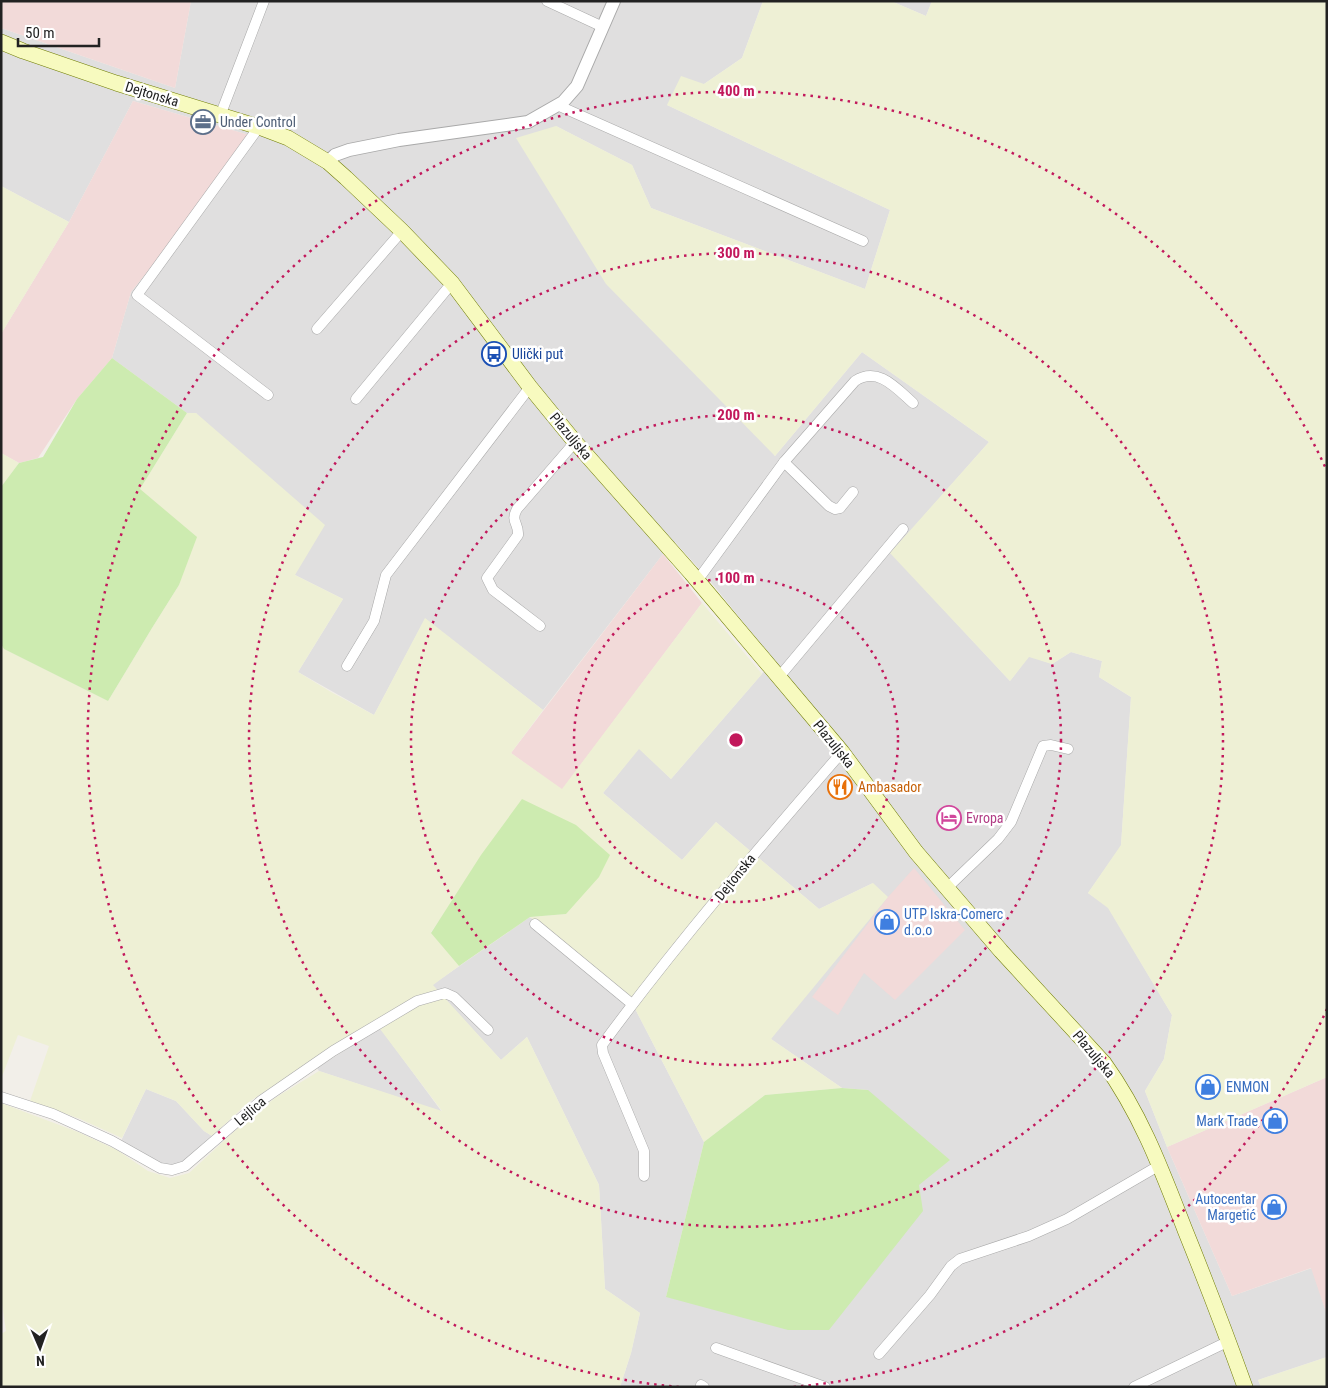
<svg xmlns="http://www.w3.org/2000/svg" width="1328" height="1388" viewBox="0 0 1328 1388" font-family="'Roboto Condensed',sans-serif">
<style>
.residential{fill:#e0dfdf}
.commercial{fill:#f2dad9}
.farmland{fill:#eef0d5}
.grass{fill:#cdebb0}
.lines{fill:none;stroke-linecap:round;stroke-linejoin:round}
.minor-casing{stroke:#a9a9a9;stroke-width:11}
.tertiary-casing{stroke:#a9a9a9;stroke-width:14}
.secondary-casing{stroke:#707d05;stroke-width:16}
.minor{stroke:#fff;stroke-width:10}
.tertiary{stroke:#fff;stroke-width:12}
.secondary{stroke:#f7fabf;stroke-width:15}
.ring{fill:none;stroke:#c2185b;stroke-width:2.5;stroke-dasharray:2.5 5}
.labels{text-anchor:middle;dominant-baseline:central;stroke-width:5;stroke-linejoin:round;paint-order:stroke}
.street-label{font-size:14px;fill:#222;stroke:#fff}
.service-label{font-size:14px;fill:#4e5e75;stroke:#fff;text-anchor:start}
.transit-label{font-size:14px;fill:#164399;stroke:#fff;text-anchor:start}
.food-label{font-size:14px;fill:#c56008;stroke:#fff;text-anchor:start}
.hotel-label{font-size:14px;fill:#b23c85;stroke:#fff;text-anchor:start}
.shop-label{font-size:14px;fill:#366cbe;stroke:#fff;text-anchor:start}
.centre{fill:#c2185b;stroke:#fff;stroke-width:2.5}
.ring-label{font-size:15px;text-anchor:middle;font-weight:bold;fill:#c2185b;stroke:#fff;stroke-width:5;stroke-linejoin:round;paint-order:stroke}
</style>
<rect width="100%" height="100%" fill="#f2efe9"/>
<!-- residential -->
<g class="residential">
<path d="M191,1H763L742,58L704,84L667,105L890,210L865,289L651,208L632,165L556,126L775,456L862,352L989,442L891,553L1010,681L1029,656L1052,664L1071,652L1102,661L1099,677L1131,697L1121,846L1088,893L1108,907L1172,1015L1164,1059L1145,1091L1167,1147L1232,1296L1312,1268L1327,1315V1357L1258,1380L1261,1387H620L631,1353L640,1313L605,1289L599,1185L527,1037L501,1060L432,985L530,917L630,999L704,1142L666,1297L868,1090L842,1088L771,1039L873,883L819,909L716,822L682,860L603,793L639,748L671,779L774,660L710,581L675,542L663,554L543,710L425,619L374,715L298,672L343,599L295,575L196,413H187L112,358L131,292L256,137L133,101L69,222L1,186V28L175,88Z"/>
<path d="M891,1H932L926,16Z"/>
<path d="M380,1028L442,1112L319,1071L317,1068Z"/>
<path d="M146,1089L176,1101L204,1131L212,1136L184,1163L174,1166H163L121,1141Z"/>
</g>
<!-- commercial -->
<g class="commercial">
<path d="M1,1H191L175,88L1,28Z"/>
<path d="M133,101L256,137L131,292L112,358L77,399L38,458L19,463L1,453V334L69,222Z"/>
<path d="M663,554L702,603L562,790L511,753Z"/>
<path d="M914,868L965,930L895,1000L864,973L838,1015L812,997L888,897Z"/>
<path d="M1327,1077V1315L1311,1268L1232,1296L1167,1147Z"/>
</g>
<!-- farmland -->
<g class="farmland">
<path d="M763,1H891L926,16L932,1H1327V1077L1167,1147L1145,1091L1164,1059L1172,1015L1108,908L1088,893L1121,845L1131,697L1099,677L1102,661L1071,652L1052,664L1029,657L1010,681L890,553L989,442L862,352L775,456L606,284L516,138L556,126L632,165L651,208L865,289L890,210L667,105L681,76L704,84L742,58Z"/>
<path d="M1,186L69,222L1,334Z"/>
<path d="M187,413H196L325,525L295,575L343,599L298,672L331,692L374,715L425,618L543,710L511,753L562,789L702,603L762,674L671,779L639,749L603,793L682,860L716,822L819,909L873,883L888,897L771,1039L842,1088L765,1095L704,1142L630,999L530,917L566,914L443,915L431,932L459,966L433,985L501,1060L527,1037L599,1185L605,1289L640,1313L631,1353L620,1387H1V1334L6,1331L1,1297V1103L78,1132L117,1150L148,1171L170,1178L189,1173L238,1128L275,1098L319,1071L442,1111L374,1021L250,1101L212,1136L204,1131L176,1101L146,1089L122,1138L80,1119L30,1101L49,1046L18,1035L1,1079V644L4,649L108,701L152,628L179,585L140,489Z"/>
<path d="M1,453L19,463L1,487Z"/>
<path d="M1327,1357V1387H1261L1258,1380Z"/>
</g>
<!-- grass -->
<g class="grass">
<path d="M112,358L187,413L140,489L197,537L179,585L152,628L108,701L4,649L1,644V487L19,463L43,457L77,399Z"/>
<path d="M522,799L576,825L610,855L599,877L566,914L530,917L459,966L431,933L481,855Z"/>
<path d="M842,1088L868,1090L950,1160L919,1185L923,1211L829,1330H788L666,1297L704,1142L765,1095Z"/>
</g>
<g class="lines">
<defs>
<g id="minor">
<path d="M547,1L603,27"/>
<path d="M557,105L863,241"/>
<path d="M220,116L264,1"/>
<path d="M259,127L137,295L268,395"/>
<path d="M317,329L402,231"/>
<path d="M356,399L452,283"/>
<path d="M784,462L829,506L835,509L840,508L853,492"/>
<path d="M697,581L784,462L855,381C878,366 896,388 913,403"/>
<path d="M540,626L493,590L487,578L518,535C519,523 510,522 517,509L575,442"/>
<path d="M347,666L374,621L386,575L530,387"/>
<path d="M779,677L903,529"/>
<path d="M947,888L998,839L1011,822L1043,746L1051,745L1068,749"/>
<path d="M535,924L632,1004"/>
<path d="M1,1097L53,1114L112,1141L160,1168L172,1170L185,1166L262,1100L333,1051L417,1001L445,993L454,997L488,1030"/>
<path d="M644,1176V1151L603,1053L602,1045C677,943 759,848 842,752"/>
<path d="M716,1348L825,1387"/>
<path d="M879,1354L930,1295L951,1266L960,1259L1029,1236L1067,1219L1160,1165"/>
<path d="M701,1385L704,1387"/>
<path d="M1134,1387L1229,1341"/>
</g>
<path id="tertiary" d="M328,162L335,155L349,150L399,140L528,122L563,102L577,86L614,1"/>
<path id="secondary" d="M1,42L23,51L116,83L259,127L288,138L328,162L346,178L402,231L452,283L530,387L575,442L691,573L842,752L916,852L1001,951L1104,1063C1142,1116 1162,1171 1185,1230C1206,1282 1226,1334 1245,1387"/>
</defs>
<!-- minor casing -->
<use href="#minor" class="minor-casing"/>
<!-- tertiary casing -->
<use href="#tertiary" class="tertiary-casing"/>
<!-- secondary casing -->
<use href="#secondary" class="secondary-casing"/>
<!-- minor -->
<use href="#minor" class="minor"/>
<!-- tertiary -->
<use href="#tertiary" class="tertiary"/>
<!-- secondary -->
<use href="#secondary" class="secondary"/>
</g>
<!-- distance rings -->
<g class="ring">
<circle cx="736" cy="740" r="162"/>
<circle cx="736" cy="740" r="325"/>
<circle cx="736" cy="740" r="487"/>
<path d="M1327 1009A649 649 0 0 1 793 1387M679 1387A649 649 0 1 1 1327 471"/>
</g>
<!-- icons -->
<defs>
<symbol id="office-ring" viewBox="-11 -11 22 22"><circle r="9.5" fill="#fff" stroke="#5c6f8a" stroke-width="1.5"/><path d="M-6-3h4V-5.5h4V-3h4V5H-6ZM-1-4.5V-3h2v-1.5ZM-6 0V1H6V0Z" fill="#5c6f8a"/></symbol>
<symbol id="bus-ring" viewBox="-11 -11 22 22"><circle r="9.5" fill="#fff" stroke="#1a4fb4" stroke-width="1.5"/><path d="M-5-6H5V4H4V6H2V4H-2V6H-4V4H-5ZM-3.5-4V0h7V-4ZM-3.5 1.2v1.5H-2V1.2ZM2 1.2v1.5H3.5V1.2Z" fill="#1a4fb4"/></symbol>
<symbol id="restaurant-ring" viewBox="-11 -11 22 22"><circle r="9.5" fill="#fff" stroke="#e8710a" stroke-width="1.5"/><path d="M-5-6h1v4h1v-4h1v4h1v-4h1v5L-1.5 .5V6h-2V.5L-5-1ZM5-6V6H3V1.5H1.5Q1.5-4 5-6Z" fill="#e8710a"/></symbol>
<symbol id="hotel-ring" viewBox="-11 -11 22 22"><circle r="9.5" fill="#fff" stroke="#d1479c" stroke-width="1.5"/><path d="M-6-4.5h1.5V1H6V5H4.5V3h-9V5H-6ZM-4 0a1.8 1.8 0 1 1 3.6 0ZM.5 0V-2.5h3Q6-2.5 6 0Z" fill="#d1479c"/></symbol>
<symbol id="shop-ring" viewBox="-11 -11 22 22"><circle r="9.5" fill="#fff" stroke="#3f7fe0" stroke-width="1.5"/><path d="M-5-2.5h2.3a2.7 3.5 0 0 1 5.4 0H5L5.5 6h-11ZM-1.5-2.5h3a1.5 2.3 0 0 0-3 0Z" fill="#3f7fe0"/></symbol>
</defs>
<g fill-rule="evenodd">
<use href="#office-ring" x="189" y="108" width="28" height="28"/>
<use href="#bus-ring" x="480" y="340" width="28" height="28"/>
<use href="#restaurant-ring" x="826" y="773" width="28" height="28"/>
<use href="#hotel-ring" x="935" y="804" width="28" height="28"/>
<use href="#shop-ring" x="873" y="908" width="28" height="28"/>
<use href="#shop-ring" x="1194" y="1073" width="28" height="28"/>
<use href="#shop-ring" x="1261" y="1107" width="28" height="28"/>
<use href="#shop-ring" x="1260" y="1193" width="28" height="28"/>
</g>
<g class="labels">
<!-- street labels -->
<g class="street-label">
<text transform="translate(152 94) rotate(17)">Dejtonska</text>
<text transform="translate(571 436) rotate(50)">Plazuljska</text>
<text transform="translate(834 744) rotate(51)">Plazuljska</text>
<text transform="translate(735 877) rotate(-51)">Dejtonska</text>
<text transform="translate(1094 1054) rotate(50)">Plazuljska</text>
<text transform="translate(250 1111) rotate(-40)">Lejlica</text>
</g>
<!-- service labels -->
<g class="service-label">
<text x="220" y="122">Under Control</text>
</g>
<!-- transit labels -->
<g class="transit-label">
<text x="512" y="354">Ulički put</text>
</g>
<!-- food labels -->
<g class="food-label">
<text x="858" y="787">Ambasador</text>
</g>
<!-- hotel labels -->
<g class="hotel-label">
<text x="966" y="818">Evropa</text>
</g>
<!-- shop labels -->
<g class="shop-label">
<text x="904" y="914">UTP Iskra-Comerc<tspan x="904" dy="16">d.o.o</tspan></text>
<text x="1226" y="1087">ENMON</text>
<text x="1258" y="1121" text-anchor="end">Mark Trade</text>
<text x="1256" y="1199" text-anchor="end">Autocentar<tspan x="1256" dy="16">Margetić</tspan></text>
</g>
</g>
<circle cx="736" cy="740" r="8" class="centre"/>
<g class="ring-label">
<text x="736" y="96">400 m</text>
<text x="736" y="258">300 m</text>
<text x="736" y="420">200 m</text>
<text x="736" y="583">100 m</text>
</g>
<!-- border -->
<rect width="1328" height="1388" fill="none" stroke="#222222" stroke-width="5"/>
<!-- north arrow -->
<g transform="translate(40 1348) rotate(178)" stroke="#ffffff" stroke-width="4" paint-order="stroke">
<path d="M0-4L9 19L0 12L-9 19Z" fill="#222222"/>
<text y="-8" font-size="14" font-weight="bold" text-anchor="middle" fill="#222222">N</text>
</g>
<!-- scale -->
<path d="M18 38v8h81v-8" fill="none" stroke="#222222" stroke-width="2.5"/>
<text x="25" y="38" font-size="15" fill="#222222" stroke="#ffffff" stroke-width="4" paint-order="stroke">50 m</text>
</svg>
